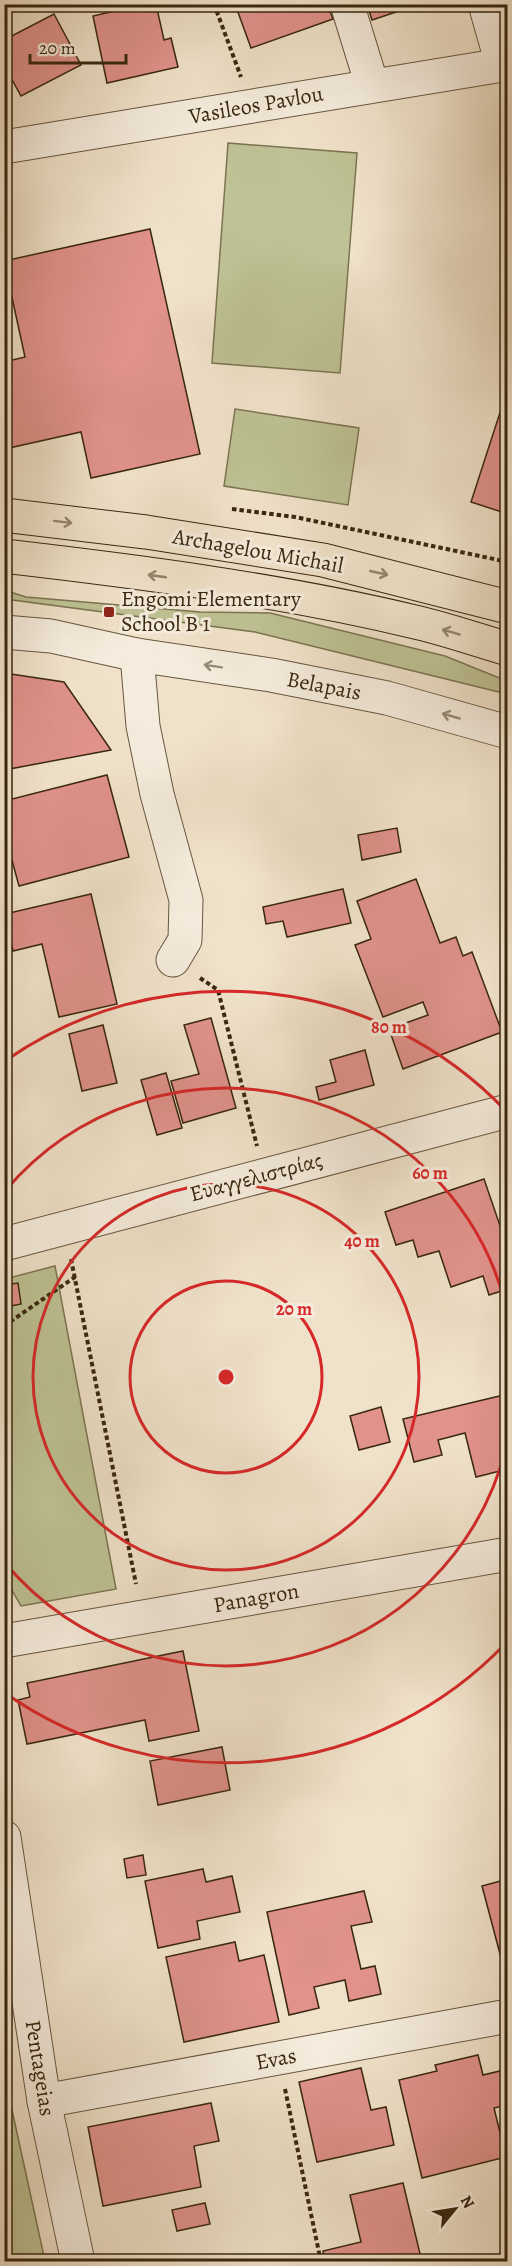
<svg xmlns="http://www.w3.org/2000/svg" width="512" height="2266" viewBox="0 0 512 2266" font-family="Alegreya,serif">
<style>
.green{fill:#bec294;stroke:#7c7452;stroke-width:1.5}
.building{fill:#e0928b;stroke:#39270f;stroke-width:1.5}
.lines{fill:none;stroke-linecap:round;stroke-linejoin:round}
.minor-casing{stroke:#67563e;stroke-width:35}
.major-casing{stroke:#39270f;stroke-width:35}
.path{stroke:#39270f;stroke-width:4;stroke-dasharray:4.5 3;stroke-linecap:butt}
.minor{stroke:#f5ecdd;stroke-width:33}
.major{stroke:#f0e2ca;stroke-width:33}
.oneway{stroke:#94846c}
.oneway2{stroke:#978a76}
.ring{fill:none;stroke:#d62828;stroke-width:3}
.poi-dot{fill:#8f2418;stroke:#f5ecdd;stroke-width:2}
.labels{text-anchor:middle;dominant-baseline:central;stroke-width:6;stroke-linejoin:round;paint-order:stroke}
.street-label{font-size:22px;fill:#39270f;stroke:#f5ecdd}
.poi-label{font-size:22px;fill:#39270f;stroke:#f5ecdd;text-anchor:start}
.centre{fill:#d62828;stroke:#f5ecdd;stroke-width:3}
.ring-label{font-size:18px;text-anchor:middle;font-weight:bold;fill:#d62828;stroke:#f5ecdd;stroke-width:6;stroke-linejoin:round;paint-order:stroke}
</style>
<rect width="100%" height="100%" fill="#f0e2ca"/>
<filter id="stains"><feTurbulence type="fractalNoise" baseFrequency=".00333" numOctaves="4"/><feColorMatrix values="0 0 0 0 .2 0 0 0 0 .09 0 0 0 0 .02 0 0 0 .5 -.17"/></filter>
<radialGradient id="worn" r=".72"><stop offset=".6" stop-color="#630" stop-opacity="0"/><stop offset="1" stop-color="#630" stop-opacity=".3"/></radialGradient>
<!-- green -->
<g class="green">
<path d="M228,143L357,153L340,373L212,363Z"/>
<path d="M235,409L359,428L348,505L224,486Z"/>
<path d="M4,590L26,597L200,612L270,613L445,656L507,681V694L255,632L5,599Z"/>
<path d="M55,1266L116,1589L21,1606L5,1578V1279Z"/>
<path d="M5,2078L45,2261H5Z"/>
</g>
<!-- building -->
<g class="building">
<path d="M145,4H156L164,40L171,38L178,67L107,83L93,16Z"/>
<path d="M235,4H327L333,19L251,48Z"/>
<path d="M367,4H420L372,20Z"/>
<path d="M54,14L81,65L21,96L4,65V40Z"/>
<path d="M150,229L200,454L91,478L81,432L9,448L4,427V362L25,357L4,261Z"/>
<path d="M508,388V514L471,502Z"/>
<path d="M4,673L64,682L111,750L4,770Z"/>
<path d="M107,775L129,857L19,886L4,831V801Z"/>
<path d="M397,828L401,852L362,860L358,835Z"/>
<path d="M416,879L440,943L456,937L463,956L472,952L502,1032L403,1069L389,1029L428,1015L423,1002L383,1017L355,945L371,939L357,901Z"/>
<path d="M343,889L351,923L287,937L283,921L266,924L263,907Z"/>
<path d="M91,894L117,1004L59,1017L42,944L13,951L5,914Z"/>
<path d="M211,1018L236,1108L183,1123L171,1081L199,1074L184,1025Z"/>
<path d="M103,1025L117,1083L82,1091L69,1034Z"/>
<path d="M365,1050L374,1085L319,1100L316,1087L336,1082L330,1060Z"/>
<path d="M166,1073L182,1128L157,1135L141,1080Z"/>
<path d="M484,1179L508,1249V1289L489,1295L483,1276L451,1287L439,1251L418,1257L413,1240L396,1245L385,1212Z"/>
<path d="M18,1283L21,1304L6,1307L4,1285Z"/>
<path d="M508,1394V1469L476,1477L465,1433L438,1440L442,1455L414,1462L403,1419Z"/>
<path d="M381,1407L390,1442L359,1450L350,1416Z"/>
<path d="M183,1651L199,1731L149,1741L145,1720L27,1744L18,1700L30,1697L27,1683Z"/>
<path d="M222,1747L230,1790L158,1805L150,1761Z"/>
<path d="M143,1855L146,1875L127,1878L124,1859Z"/>
<path d="M203,1869L206,1882L232,1876L240,1912L197,1921L200,1939L158,1948L145,1881Z"/>
<path d="M508,1879V1968L504,1969L482,1886Z"/>
<path d="M364,1891L372,1922L351,1926L361,1969L375,1966L381,1994L349,2001L345,1980L314,1987L319,2008L289,2015L267,1912Z"/>
<path d="M235,1942L239,1961L264,1955L279,2022L184,2042L166,1957Z"/>
<path d="M478,2055L483,2075L504,2070L508,2105L494,2108L506,2157L422,2178L399,2080L437,2071L435,2065Z"/>
<path d="M361,2068L371,2110L386,2107L394,2145L317,2162L299,2082Z"/>
<path d="M211,2103L219,2141L194,2146L201,2187L103,2206L88,2127Z"/>
<path d="M403,2183L422,2262H325L323,2251L361,2242L350,2195Z"/>
<path d="M205,2203L210,2224L177,2231L172,2210Z"/>
</g>
<g class="lines">
<defs>
<g id="minor">
<path d="M347,4L372,85"/>
<path d="M485,4L502,64"/>
<path d="M4,147L508,64"/>
<path d="M4,632L51,636L137,655L271,675L387,698L508,732"/>
<path d="M137,655L143,726L157,794L186,900L185,940L173,960"/>
<path d="M4,1244L508,1111"/>
<path d="M4,1641L508,1554"/>
<path d="M4,1837L44,2101L78,2262"/>
<path d="M44,2101L508,2016"/>
</g>
<g id="major">
<path d="M4,515L146,532L323,560L508,607"/>
<path d="M4,556C142,572 281,590 415,622C446,629 477,640 508,649"/>
</g>
</defs>
<!-- minor casing -->
<use href="#minor" class="minor-casing"/>
<!-- major casing -->
<use href="#major" class="major-casing"/>
<!-- path -->
<g class="path">
<path d="M214,4L241,77"/>
<path d="M232,509L295,517L508,562"/>
<path d="M200,978L218,990L257,1146"/>
<path d="M71,1259L136,1584"/>
<path d="M4,1326L75,1277"/>
<path d="M285,2089L321,2262"/>
</g>
<!-- minor -->
<use href="#minor" class="minor"/>
<!-- major -->
<use href="#major" class="major"/>
</g>
<!-- one-way arrows -->
<defs><path id="oneway-shaft" d="M-6 0H5M1.5-3L5.5 0L1.5 3" fill="none" stroke-width="1.6" stroke-linecap="round" stroke-linejoin="round" transform="scale(1.5)"/></defs>
<g class="oneway">
<use href="#oneway-shaft" transform="translate(63 522) rotate(7)"/>
<use href="#oneway-shaft" transform="translate(379 573) rotate(13)"/>
<use href="#oneway-shaft" transform="translate(157 576) rotate(-172)"/>
<use href="#oneway-shaft" transform="translate(451 632) rotate(-164)"/>
</g>
<g class="oneway2">
<use href="#oneway-shaft" transform="translate(213 666) rotate(-171)"/>
<use href="#oneway-shaft" transform="translate(451 716) rotate(-164)"/>
</g>
<!-- distance rings -->
<g class="ring">
<circle cx="226" cy="1377" r="96"/>
<circle cx="226" cy="1377" r="193"/>
<path d="M507 1444A289 289 0 0 1 5 1563M5 1191A289 289 0 0 1 507 1310"/>
<path d="M506 1643A386 386 0 0 1 5 1693M5 1061A386 386 0 0 1 506 1111"/>
</g>
<!-- markers -->
<rect class="poi-dot" x="103" y="606" width="12" height="12" rx="3"/>
<g class="labels">
<!-- street labels -->
<g class="street-label">
<text transform="translate(256 105) rotate(-10)">Vasileos Pavlou</text>
<text transform="translate(258 551) rotate(10)">Archagelou Michail</text>
<text transform="translate(324 686) rotate(11)">Belapais</text>
<text transform="translate(256 1177) rotate(-15)">Ευαγγελιστρίας</text>
<text transform="translate(256 1598) rotate(-10)">Panagron</text>
<text transform="translate(276 2059) rotate(-11)">Evas</text>
<text transform="translate(40 2068) rotate(81)">Pentageias</text>
</g>
<!-- poi labels -->
<g class="poi-label">
<text x="121" y="599">Engomi Elementary<tspan x="121" dy="25">School B 1</tspan></text>
</g>
</g>
<circle cx="226" cy="1377" r="9" class="centre"/>
<g class="ring-label">
<text x="389" y="1033">80 m</text>
<text x="430" y="1179">60 m</text>
<text x="362" y="1247">40 m</text>
<text x="294" y="1315">20 m</text>
</g>
<!-- margin -->
<rect width="512" height="2266" fill="none" stroke="#f0e2ca" stroke-width="24"/>
<rect x="6" y="6" width="500" height="2254" fill="none" stroke="#39270f" stroke-width="3"/>
<rect x="12" y="12" width="488" height="2242" fill="none" stroke="#39270f" stroke-width="1.5"/>
<!-- north arrow -->
<g transform="translate(455 2209) rotate(60)" stroke="#f5ecdd" stroke-width="4.5" paint-order="stroke">
<path d="M0-4.5L10 22L0 15L-10 22Z" fill="#39270f"/>
<text y="-9" font-size="16" font-weight="bold" text-anchor="middle" fill="#39270f">N</text>
</g>
<!-- scale -->
<path d="M30 54v9h96v-9" fill="none" stroke="#39270f" stroke-width="3"/>
<text x="39" y="54" font-size="18" fill="#39270f" stroke="#f5ecdd" stroke-width="4.5" paint-order="stroke">20 m</text>
<rect width="100%" height="100%" filter="url(#stains)"/>
<rect width="100%" height="100%" fill="url(#worn)"/>
</svg>
